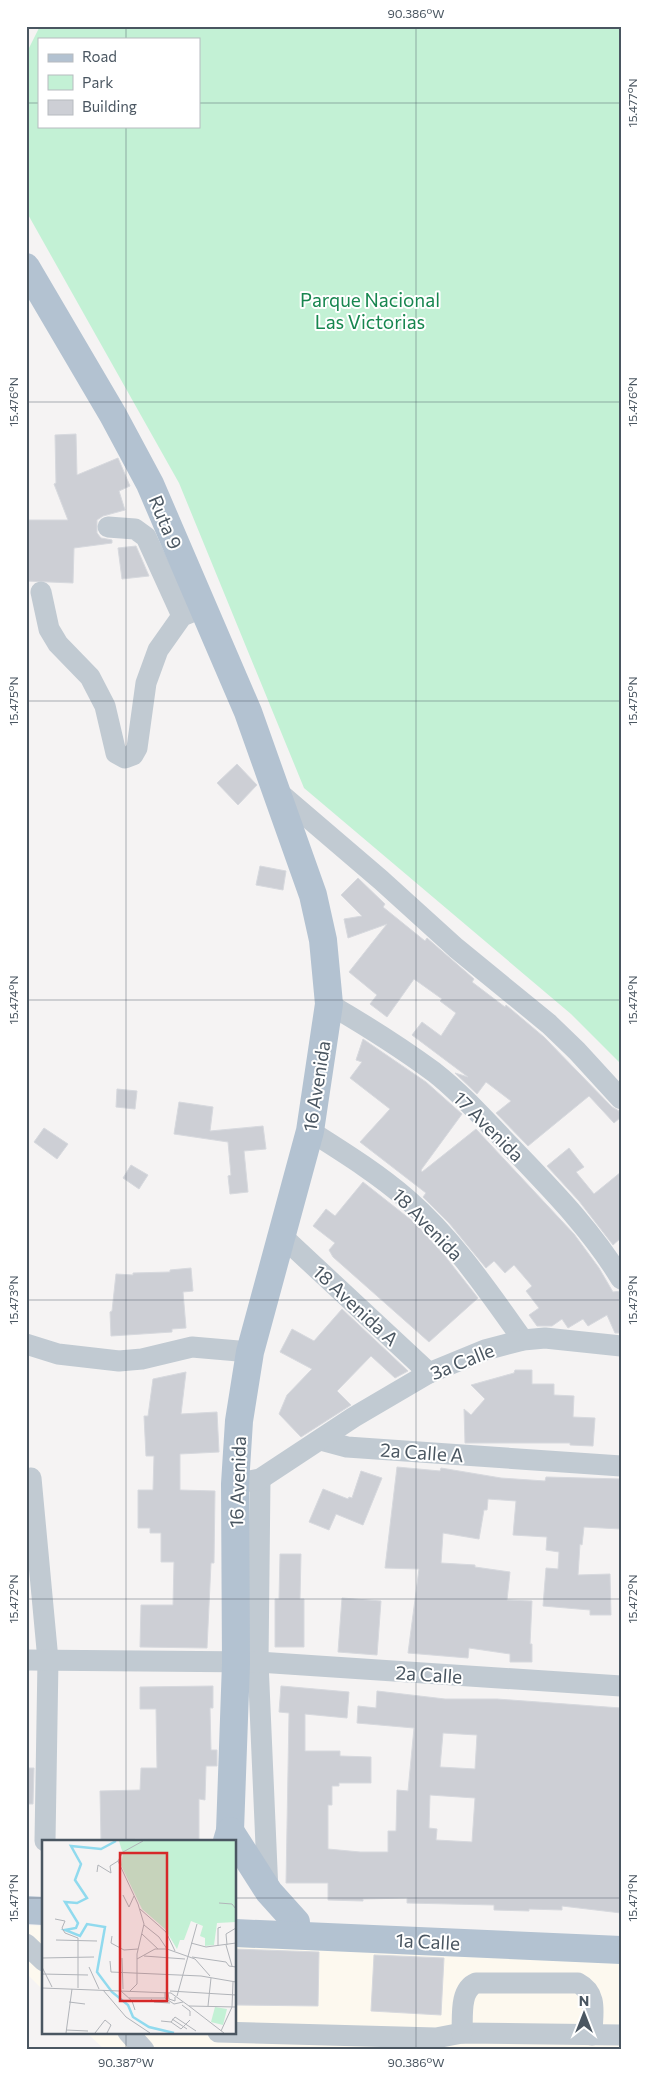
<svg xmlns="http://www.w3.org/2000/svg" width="647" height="2076" viewBox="0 0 647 2076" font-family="Commissioner,sans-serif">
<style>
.commercial{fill:#fdf9ef}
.green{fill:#c3f1d5;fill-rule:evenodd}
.building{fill:#cdcfd5;stroke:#d7d9de;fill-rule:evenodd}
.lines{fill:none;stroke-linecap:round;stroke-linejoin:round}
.minor{stroke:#c1cad2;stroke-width:21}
.major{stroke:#b3c2d1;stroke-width:28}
.ticks{fill:none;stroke:#4a5661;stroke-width:1;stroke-opacity:0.45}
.labels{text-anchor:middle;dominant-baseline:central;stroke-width:4;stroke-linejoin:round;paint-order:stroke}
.park-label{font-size:19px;fill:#17864f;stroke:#fff}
.street-label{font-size:19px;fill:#4a5661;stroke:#fff}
.inset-river{fill:none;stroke:#90daee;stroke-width:2.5}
.inset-road{fill:none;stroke:#b1b4b9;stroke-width:1}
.view{fill:#d62828;fill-opacity:0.15;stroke:#d62828;stroke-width:2.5}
.inset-edge{fill:none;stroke:#4a5661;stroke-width:2.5}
.neatline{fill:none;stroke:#4a5661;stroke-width:2}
.ticks-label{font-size:12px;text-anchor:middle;fill:#4a5661}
</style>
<rect width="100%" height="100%" fill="#f5f3f3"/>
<!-- commercial -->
<g class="commercial">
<path d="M26,1925L44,1926V1991L26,1973Z"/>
<path d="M235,1938L621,1962V2050H105L86,2032H235Z"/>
</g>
<!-- green -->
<path class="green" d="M40,26H621V1064L571,1014L304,788L179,483L26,211V54ZM39,39H199V126H39Z"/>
<!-- building -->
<g class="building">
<path d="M76,434L77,475L118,458L130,486L119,491L125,510L103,516L97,520V533L101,538L112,540V543L74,548L73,583L26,581V520H68L54,484L56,483L55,435Z"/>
<path d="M136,546L149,576L122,579L118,548Z"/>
<path d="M237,764L257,785L238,805L217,783Z"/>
<path d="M260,866L286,871L283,890L256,885Z"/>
<path d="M358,878L385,904L383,907L425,941L427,938L474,979L472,982L505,1007L506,1005L544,1037L612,1107L619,1111L621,1117L614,1123L589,1096L528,1146L496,1113L511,1101L486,1082L477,1094L455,1073L468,1077L412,1035L422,1022L441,1036L456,1013L440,1001L442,999L414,979L387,1017L370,1004L377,995L349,972L387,924L348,938L344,919L362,916L341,895Z"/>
<path d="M363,1039L426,1082L462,1114L421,1170L422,1172L476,1129L574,1234L599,1268L613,1292L621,1291V1333H615L607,1315L588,1326L583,1319L568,1328L562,1319L552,1326H537L529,1315L539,1308L526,1291L532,1286L514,1265L505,1273L494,1261L486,1268L449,1223L423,1197L426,1193L360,1142L390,1109L350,1078L362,1062L356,1060Z"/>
<path d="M117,1089L137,1091L135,1109L116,1107Z"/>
<path d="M179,1102L213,1107L210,1131L263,1126L266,1149L244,1151L248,1192L230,1194L228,1176L231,1175L228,1142L174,1134Z"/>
<path d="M44,1128L68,1144L57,1159L34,1142Z"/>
<path d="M569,1148L584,1167L576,1172L594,1194L621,1172V1238L613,1245L579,1201L547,1166Z"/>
<path d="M131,1165L148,1175L139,1189L123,1178Z"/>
<path d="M363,1182L415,1223L445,1256L478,1298L429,1342L333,1257L329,1250L335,1243L313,1226L326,1209L335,1216Z"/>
<path d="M191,1268L193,1291L183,1292L186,1328L172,1329V1332L111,1336L110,1312L112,1311L116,1274L133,1275V1273L170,1272V1270Z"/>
<path d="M342,1309L408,1371L395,1378L371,1356L337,1391L351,1405L301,1437L279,1414L287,1395L312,1369L280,1352L292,1329L314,1341Z"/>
<path d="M515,1370H532V1384H554V1395L574,1396L573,1417L595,1418L593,1446L570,1445V1443H465L464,1409L471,1415L485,1399L471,1385L514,1373Z"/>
<path d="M186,1372L181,1414L217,1412L219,1452L180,1454V1490L215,1491L214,1563H211L207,1648L140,1647L141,1605H173L174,1562H161V1533H150V1528H138V1490H153L154,1456H146L144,1416H148L153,1379Z"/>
<path d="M397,1467L440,1471L441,1468L501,1478L545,1481L546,1477L621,1479V1529L584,1527L582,1545L580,1544L578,1575L610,1574L611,1615H590V1610L543,1606L546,1568L558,1569L559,1552L546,1550L547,1537L513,1535L516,1501L488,1499L487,1510H484L479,1539L443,1533L441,1563L475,1565V1567L510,1572L507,1600L532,1601L530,1644H532V1662H510V1654L469,1648L468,1658L408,1653L419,1569L385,1568Z"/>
<path d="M361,1471L382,1478L363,1525L336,1514L329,1530L309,1522L323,1489L348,1499L349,1497L352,1498Z"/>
<path d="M280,1554H301L300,1599H304V1647H275V1599H279Z"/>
<path d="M342,1598L381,1601L377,1655L338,1652Z"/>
<path d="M213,1686V1708H210L211,1750H217V1766H206L205,1800L199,1799V1841L135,1839V1841H101L100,1791L140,1790L141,1768H157L156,1709H140V1687Z"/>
<path d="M281,1686L349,1692L347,1718L305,1714V1751H340V1756L371,1757V1783H339V1786H332V1805H328V1849L360,1852H388V1831H396L397,1790L408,1791L414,1728L357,1723L358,1706L376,1708L377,1691L445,1699H497L621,1708V1913L562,1906V1910L529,1909V1911L494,1910V1905L407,1903V1898L363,1899V1901L328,1900V1883H286L289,1713L279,1712ZM443,1733L477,1735L475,1769L440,1767ZM430,1795L475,1798L472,1842L436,1840L437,1829L429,1828Z"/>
<path d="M26,1768H34L33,1804H26Z"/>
<path d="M235,1949L319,1952L318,2006L235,2005Z"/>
<path d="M374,1955L444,1958L441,2015L371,2011Z"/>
</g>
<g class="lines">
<!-- minor -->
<g class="minor">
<path d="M108,527L135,529L146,537L182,616"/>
<path d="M41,592L49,629L58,644L90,677L105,706L116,753L125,758L133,755L137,748L146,683L158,650L182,616L204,607"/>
<path d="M277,791L381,880L456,948L549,1024L577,1051L621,1099"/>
<path d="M329,1004C365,1025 400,1047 434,1072C461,1093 486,1121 510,1146C549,1187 592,1230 621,1279"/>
<path d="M310,1131C343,1152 377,1173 407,1199C453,1239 488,1291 523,1340"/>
<path d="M283,1237L429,1373"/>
<path d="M26,1344L58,1354L119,1361L142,1359L192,1347L250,1352"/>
<path d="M321,1440L347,1447L621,1466"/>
<path d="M31,1478L48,1660L45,1841"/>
<path d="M260,1479L258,1662L268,1892"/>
<path d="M235,1484L260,1479L354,1417L429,1373L485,1350L523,1340L545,1338L621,1346"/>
<path d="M26,1660L258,1662L621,1686"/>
<path d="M26,1944L44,1961"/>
<path d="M128,2032L144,2050"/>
<path d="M218,2032L436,2038L462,2033L621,2035"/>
<path d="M462,2033C463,2018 459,1990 476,1983H578C599,1994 592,2015 592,2035"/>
</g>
<!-- major -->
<g class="major">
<path d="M26,267L113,415L150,484L248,712L313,895L323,940L329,1004L310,1131L250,1352L239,1421L235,1484L236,1663L230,1831L227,1841"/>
<path d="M230,1831L269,1892L296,1922"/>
<path d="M26,1910L44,1911"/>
<path d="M235,1933L621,1950"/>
</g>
</g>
<!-- ticks -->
<path class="ticks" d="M126,26V39M416,26V2050M26,103H39M199,103H621M126,126V1841M26,402H621M26,701H621M26,1000H621M26,1300H621M26,1599H621M26,1898H44M235,1898H621M126,2032V2050"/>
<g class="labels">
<!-- park labels -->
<g class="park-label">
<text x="370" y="299">Parque Nacional<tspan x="370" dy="22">Las Victorias</tspan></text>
</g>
<!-- street labels -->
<g class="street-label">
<text transform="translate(166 522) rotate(67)">Ruta 9</text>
<text transform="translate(316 1086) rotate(-81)">16 Avenida</text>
<text transform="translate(489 1126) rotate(45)">17 Avenida</text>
<text transform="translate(428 1224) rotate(46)">18 Avenida</text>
<text transform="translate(356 1305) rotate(43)">18 Avenida A</text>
<text transform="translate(462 1361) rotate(-22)">3a Calle</text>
<text transform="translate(422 1452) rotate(4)">2a Calle A</text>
<text transform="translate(237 1482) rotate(-88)">16 Avenida</text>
<text transform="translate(429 1674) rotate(4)">2a Calle</text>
<text transform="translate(428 1941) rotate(3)">1a Calle</text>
</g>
</g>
<!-- overview -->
<g transform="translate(42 1840)">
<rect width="194" height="194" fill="#f5f3f3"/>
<path d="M77,1H194V82L175,83L172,105L163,106V98L158,96L161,86L149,81L142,100H138L135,109L123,89L100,69L79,25L81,14ZM173,167L185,169L181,185L169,182Z" fill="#c3f1d5"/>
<path class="inset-river" d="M74,1L59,9L29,6L39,24L33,40L45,58L35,63L23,62L36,83L34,88L23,90L38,96L45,84L63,87L55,132L70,152L86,165L91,177L107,187L132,193"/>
<path class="inset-road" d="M55,32L56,25L69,33L68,26L76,21M81,55L87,67L92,56M177,63L190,64L194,69M98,69L124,92L133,111M13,79L23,81L20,88L23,93L36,98V148M102,85L117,97L125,109M100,94L116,109M70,96L69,103L82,110L96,109M14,100L55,101M149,103L164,107L194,103M184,105L190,126M185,105L184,94L194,88M176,106V88L179,87M102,116L143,119M150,117L184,122L187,126L194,127M0,118L52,117M80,118L81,149M95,119L113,109H125L153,119L168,136M68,121L69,132L159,136L194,142M0,127L10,147M47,127L57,149M0,134L46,135M0,148L129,153L147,166L194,167M61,150L84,177L108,193M79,151L90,161L93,170M88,151L95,144V114L102,84L96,64L76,21L81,12L101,1M128,151L194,155M126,153L127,159L133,161V157M135,156L155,84M87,158H123V152M123,158L132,164L141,162M109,159L112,162L128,163M27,162L43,164M140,165L148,171V176M147,166L182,193M166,166L169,138M130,179L145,189M119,181L129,182L133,177L154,191M129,182L139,189L148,180M24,190L46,191M179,191L190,167L191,142M24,193L30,149M53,193L63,180L69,185L65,193"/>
<path class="view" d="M78,13H125V161H78Z"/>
<rect width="194" height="194" class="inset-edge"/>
</g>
<!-- border -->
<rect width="647" height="2076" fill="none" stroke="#ffffff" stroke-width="55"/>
<!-- legend -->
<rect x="38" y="38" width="162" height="90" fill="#ffffff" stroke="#b7bbc0"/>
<rect x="48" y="54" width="25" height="8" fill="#b3c2d1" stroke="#b7bbc0"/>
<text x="82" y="62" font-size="15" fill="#4a5661">Road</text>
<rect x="48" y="75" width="25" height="15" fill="#c3f1d5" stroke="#b7bbc0"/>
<text x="82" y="88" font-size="15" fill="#4a5661">Park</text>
<rect x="48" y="100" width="25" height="15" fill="#cdcfd5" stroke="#b7bbc0"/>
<text x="82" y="112" font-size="15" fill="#4a5661">Building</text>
<!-- north arrow -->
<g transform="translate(584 2014)" stroke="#ffffff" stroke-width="4" paint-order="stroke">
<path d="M0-4L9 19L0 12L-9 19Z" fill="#4a5661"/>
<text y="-8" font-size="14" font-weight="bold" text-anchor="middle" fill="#4a5661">N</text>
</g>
<rect x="28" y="28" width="592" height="2020" class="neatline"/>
<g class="ticks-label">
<text x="416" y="18">90.386°W</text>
<text transform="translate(633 103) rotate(-90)" y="4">15.477°N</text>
<text transform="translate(14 402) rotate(-90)" y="4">15.476°N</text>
<text transform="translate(633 402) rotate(-90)" y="4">15.476°N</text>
<text transform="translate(14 701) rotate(-90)" y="4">15.475°N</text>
<text transform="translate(633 701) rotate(-90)" y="4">15.475°N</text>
<text transform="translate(14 1000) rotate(-90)" y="4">15.474°N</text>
<text transform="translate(633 1000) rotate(-90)" y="4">15.474°N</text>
<text transform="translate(14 1300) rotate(-90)" y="4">15.473°N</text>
<text transform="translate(633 1300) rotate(-90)" y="4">15.473°N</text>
<text transform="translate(14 1599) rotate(-90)" y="4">15.472°N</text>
<text transform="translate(633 1599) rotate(-90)" y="4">15.472°N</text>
<text transform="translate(14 1898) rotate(-90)" y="4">15.471°N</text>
<text transform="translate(633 1898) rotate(-90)" y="4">15.471°N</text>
<text x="126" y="2067">90.387°W</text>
<text x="416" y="2067">90.386°W</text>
</g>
</svg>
